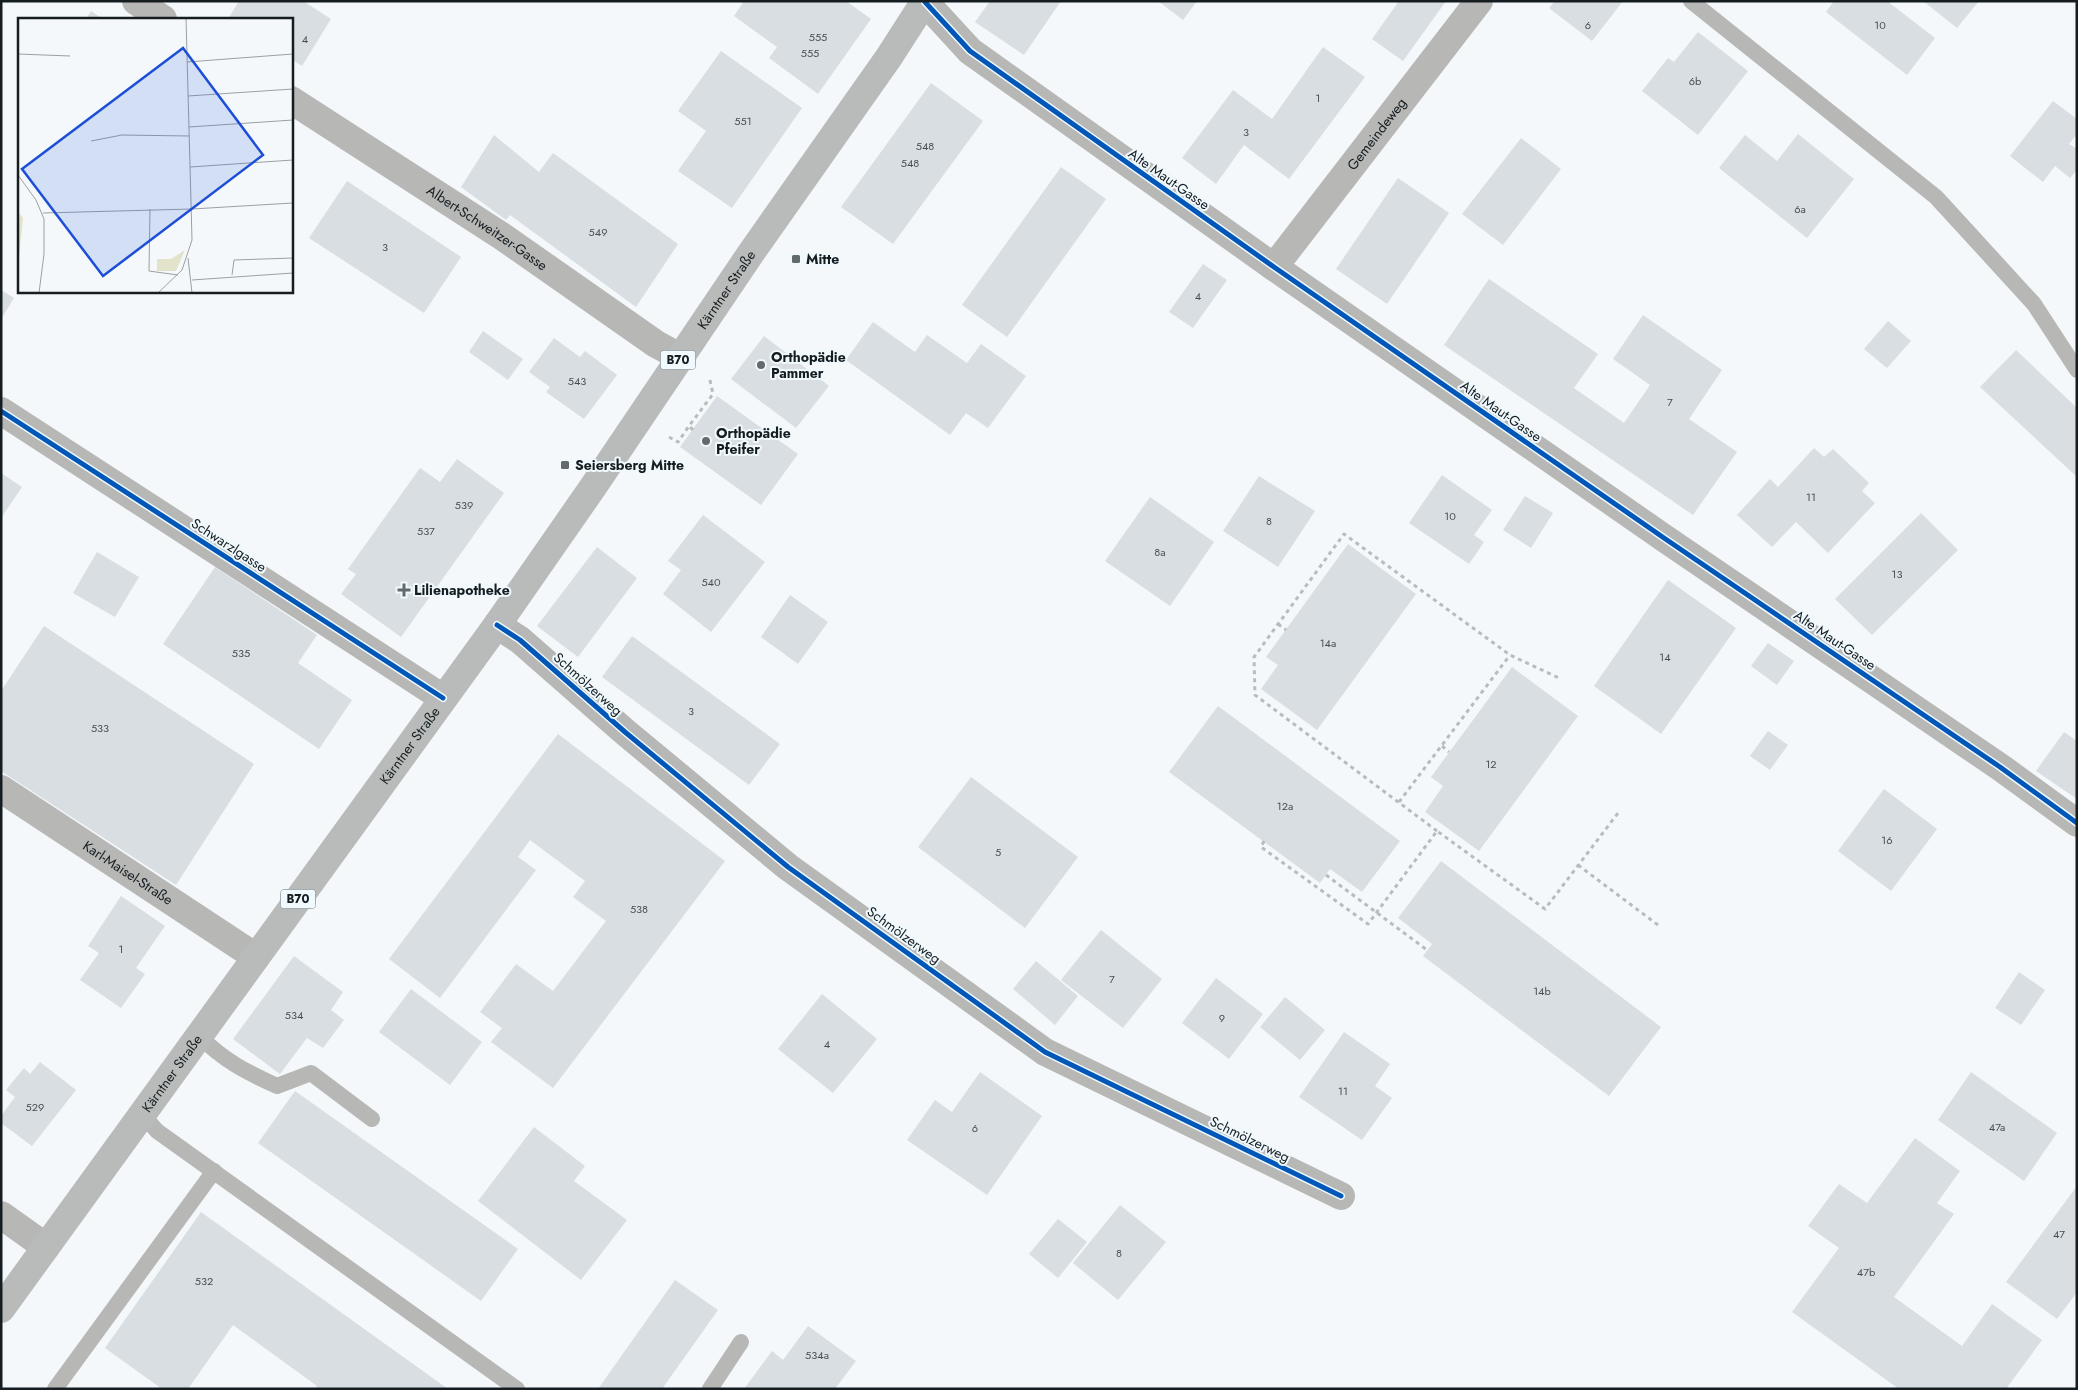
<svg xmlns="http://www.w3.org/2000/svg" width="2078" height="1390" viewBox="0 0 2078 1390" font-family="Jost,sans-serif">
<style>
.building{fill:#d9dee2}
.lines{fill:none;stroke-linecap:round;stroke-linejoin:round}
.path{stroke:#b9bcbc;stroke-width:3;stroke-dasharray:4 4;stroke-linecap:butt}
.lane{stroke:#b7b7b6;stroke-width:16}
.street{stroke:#b7b7b6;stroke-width:28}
.primary{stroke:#b8bbb9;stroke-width:28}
.cycleway-casing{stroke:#f0f9fe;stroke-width:8}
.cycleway{stroke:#0057b8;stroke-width:5}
.poi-dot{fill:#636a6d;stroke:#f0f9fe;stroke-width:2}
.labels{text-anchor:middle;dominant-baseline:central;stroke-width:4;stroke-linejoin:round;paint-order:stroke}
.number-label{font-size:11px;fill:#484f53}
.shield{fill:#f0f9fe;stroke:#575f63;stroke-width:1}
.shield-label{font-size:12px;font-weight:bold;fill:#151d21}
.street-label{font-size:14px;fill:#151d21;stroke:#f0f9fe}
.poi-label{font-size:14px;font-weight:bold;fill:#151d21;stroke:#f0f9fe;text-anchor:start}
.inset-road{fill:none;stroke:#9ba0a3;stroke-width:1}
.view{fill:#1d4ed8;fill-opacity:0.15;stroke:#1d4ed8;stroke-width:2.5}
.inset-edge{fill:none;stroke:#151d21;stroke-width:2.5}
</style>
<rect width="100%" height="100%" fill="#f4f8fa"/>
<!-- building -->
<g class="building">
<path d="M239,1H303L331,19L302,66L291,59V19H228Z"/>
<path d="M744,1H846L871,19L818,94L769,58L777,47L734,16Z"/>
<path d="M990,1H1061L1024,55L975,22Z"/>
<path d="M1158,1H1197L1183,20Z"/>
<path d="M1399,1H1446L1403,61L1372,39Z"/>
<path d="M1555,1H1623L1592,41L1549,8Z"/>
<path d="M1834,1H1887L1935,38L1907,75L1826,12Z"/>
<path d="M1923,1H1979L1957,28Z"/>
<path d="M91,11L103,19H86Z"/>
<path d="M1698,32L1748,71L1698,135L1642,91L1668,58L1674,62Z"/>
<path d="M1323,47L1365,77L1289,179L1244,145L1216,184L1182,158L1233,90L1272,119Z"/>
<path d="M721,51L802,108L732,208L678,171L706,131L678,111Z"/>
<path d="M931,83L983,121L893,244L841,207Z"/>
<path d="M2053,101L2077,119V134L2069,144L2077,149V170L2070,178L2055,166L2043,182L2010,156Z"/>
<path d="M1798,134L1854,179L1807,238L1719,168L1745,135L1777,161Z"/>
<path d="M494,135L539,172L553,153L678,244L636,307L510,215L506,220L461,187Z"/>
<path d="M1521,138L1561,169L1503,245L1462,214Z"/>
<path d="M1061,167L1106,199L1007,337L962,305Z"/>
<path d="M1398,178L1449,213L1387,304L1336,269Z"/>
<path d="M347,181L461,257L424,313L309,238Z"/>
<path d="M1203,264L1227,280L1193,328L1169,312Z"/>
<path d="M1489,279L1598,354L1574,388L1624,423L1650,385L1613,359L1643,315L1722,370L1689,419L1737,452L1693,515L1444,345Z"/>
<path d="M1,290L14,298L1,319Z"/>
<path d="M1888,321L1911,341L1887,368L1864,349Z"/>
<path d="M873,322L915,352L927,335L967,363L981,344L1026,376L988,428L966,413L950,435L846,360Z"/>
<path d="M483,331L523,359L508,380L469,352Z"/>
<path d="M764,336L829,386L796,428L731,379Z"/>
<path d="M554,338L580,357L585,351L617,375L584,419L546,392L550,387L529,372Z"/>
<path d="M2016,350L2077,408V477L1980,387Z"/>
<path d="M717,396L798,454L761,505L680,447Z"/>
<path d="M1814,448L1824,457L1833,449L1869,483L1862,491L1875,503L1828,553L1796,522L1772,547L1737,515L1770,479L1778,487Z"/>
<path d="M457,459L504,493L401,637L341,594L356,574L348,569L420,468L440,482Z"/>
<path d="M1,473L22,487L1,518Z"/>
<path d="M1442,475L1492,510L1474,535L1484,542L1469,564L1409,523Z"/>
<path d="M1259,476L1315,511L1278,567L1223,531Z"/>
<path d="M1525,496L1553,513L1531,548L1503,530Z"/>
<path d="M1150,497L1214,542L1170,606L1105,561Z"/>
<path d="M1921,513L1958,550L1872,635L1835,599Z"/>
<path d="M703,515L765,562L711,632L663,594L681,570L668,561Z"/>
<path d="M1348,544L1416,594L1317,730L1261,689L1278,665L1266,657Z"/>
<path d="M597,547L637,578L578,657L537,626Z"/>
<path d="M97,552L139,577L115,617L73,593Z"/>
<path d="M215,567L317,635L298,663L352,700L319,749L163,644Z"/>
<path d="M1668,580L1736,628L1661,734L1594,686Z"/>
<path d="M790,595L828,622L798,664L761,637Z"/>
<path d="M44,626L254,764L176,885L1,771V691Z"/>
<path d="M632,636L780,744L749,785L602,677Z"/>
<path d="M1768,643L1794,661L1777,685L1751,666Z"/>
<path d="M1512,667L1578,716L1479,851L1425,812L1443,786L1431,777Z"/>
<path d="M1218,706L1400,841L1362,892L1330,869L1320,883L1169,772Z"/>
<path d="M1768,731L1788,745L1770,770L1750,756Z"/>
<path d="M2064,732L2077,741V799L2036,771Z"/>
<path d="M558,734L725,861L553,1088L491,1042L502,1028L480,1012L516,964L553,991L606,921L573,897L585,881L530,840L518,857L536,870L440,998L389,959Z"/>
<path d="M971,777L1078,857L1025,928L918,847Z"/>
<path d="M1884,789L1937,829L1891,891L1838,851Z"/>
<path d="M1441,861L1661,1027L1609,1096L1423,956L1432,944L1398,918Z"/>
<path d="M121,896L165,926L136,968L145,974L121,1008L80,980L99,953L88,946Z"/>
<path d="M1101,930L1162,979L1123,1028L1061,980Z"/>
<path d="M294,956L343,992L331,1010L344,1020L323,1048L307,1038L280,1074L233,1039Z"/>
<path d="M1036,961L1078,996L1055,1025L1013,989Z"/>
<path d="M2019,972L2045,990L2021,1025L1995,1008Z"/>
<path d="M1216,978L1263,1014L1229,1059L1182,1023Z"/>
<path d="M411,989L482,1042L450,1085L379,1032Z"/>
<path d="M822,994L877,1039L833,1093L778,1049Z"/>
<path d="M1285,997L1325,1030L1300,1060L1260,1027Z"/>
<path d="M1344,1032L1390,1064L1375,1086L1392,1098L1362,1140L1299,1097Z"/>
<path d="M40,1062L76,1090L32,1146L1,1123V1116L15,1097L6,1090L24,1068L30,1074Z"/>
<path d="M980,1072L1042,1116L987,1195L907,1140L935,1100L952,1112Z"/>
<path d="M1971,1072L2057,1133L2024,1181L1938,1120Z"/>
<path d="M295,1091L518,1249L481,1301L258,1143Z"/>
<path d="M534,1127L585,1166L574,1181L627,1220L581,1280L478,1201Z"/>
<path d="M1915,1138L1960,1171L1937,1203L1954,1214L1894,1297L1962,1346L1992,1304L2042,1340L2006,1389H1899L1792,1312L1839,1248L1808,1226L1839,1184L1867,1203Z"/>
<path d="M2077,1186V1292L2057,1319L2006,1282Z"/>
<path d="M1120,1205L1166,1242L1118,1300L1073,1263Z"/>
<path d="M201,1212L448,1389H314L317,1386L233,1325L188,1389H162L105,1348Z"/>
<path d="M1058,1219L1087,1242L1058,1278L1029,1254Z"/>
<path d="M675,1280L718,1310L662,1389H598Z"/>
<path d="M808,1326L856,1361L835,1389H744L772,1351L783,1360Z"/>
</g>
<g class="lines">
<!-- path -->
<g class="path">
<path d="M693,430L689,426L713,394L710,380"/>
<path d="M669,437L678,442L689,426"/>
<path d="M1278,624L1286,630"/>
<path d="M1442,746L1449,752"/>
<path d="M1399,802L1510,655"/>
<path d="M1437,831L1255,695L1254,657L1344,534L1510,655L1559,678"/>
<path d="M1264,841L1261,847L1368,924L1437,831L1545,909L1618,813"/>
<path d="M1578,865L1658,925"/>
<path d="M1326,875L1427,950"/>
</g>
<!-- lane -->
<g class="lane">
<path d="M1691,1L1936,197L2034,304L2077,370"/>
<path d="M199,1036C225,1061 244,1071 277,1086L311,1073L372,1119"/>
<path d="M142,1114L157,1131L517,1389"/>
<path d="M55,1389L214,1171"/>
<path d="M710,1389L741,1342"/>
</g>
<!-- street -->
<g class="street">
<path d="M136,1L163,19"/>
<path d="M925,2L970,51L1274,267L1664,538L2000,767L2077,823"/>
<path id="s1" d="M291,100L503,237L656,344L680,357"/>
<path id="s2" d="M1274,267L1479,1"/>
<path d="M1,411L443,698"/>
<path d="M497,625L520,640L625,732L788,867L1045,1052L1341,1196"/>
<path id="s3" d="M1,789L256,957"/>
<path d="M1,1215L46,1247"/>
</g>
<!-- primary -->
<path class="primary" id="s4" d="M1,1309L497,625L593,487L751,253L889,57L925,1"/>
<defs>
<g id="cycleway">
<path d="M925,2L970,51L1274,267L1664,538L2000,767L2077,823"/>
<path d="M1,411L443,698"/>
<path d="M497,625L520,640L625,732L788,867L1045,1052L1341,1196"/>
</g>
</defs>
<!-- cycleway casing -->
<use href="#cycleway" class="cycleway-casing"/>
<!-- cycleway -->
<use href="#cycleway" class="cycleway"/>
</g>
<!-- markers -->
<g class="poi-dot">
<rect x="791" y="254" width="10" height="10" rx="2.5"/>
<circle cx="761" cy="365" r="5"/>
<circle cx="706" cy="441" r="5"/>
<rect x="560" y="460" width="10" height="10" rx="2.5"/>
<path d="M401.5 582.5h5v5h5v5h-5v5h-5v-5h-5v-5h5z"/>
</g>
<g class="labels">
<!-- number labels -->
<g class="number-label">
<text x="1588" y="25">6</text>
<text x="1880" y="25">10</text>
<text x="818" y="37">555</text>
<text x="305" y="39">4</text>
<text x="810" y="53">555</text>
<text x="1695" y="81">6b</text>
<text x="1318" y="98">1</text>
<text x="743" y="121">551</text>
<text x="1246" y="132">3</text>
<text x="925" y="146">548</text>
<text x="910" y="163">548</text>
<text x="1800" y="209">6a</text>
<text x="598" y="232">549</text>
<text x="385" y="247">3</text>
<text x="1198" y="296">4</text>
<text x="577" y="381">543</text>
<text x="1670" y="402">7</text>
<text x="1811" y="497">11</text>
<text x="464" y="505">539</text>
<text x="1450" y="516">10</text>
<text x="1269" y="521">8</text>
<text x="426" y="531">537</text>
<text x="1160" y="552">8a</text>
<text x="1897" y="574">13</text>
<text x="711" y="582">540</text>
<text x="1328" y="643">14a</text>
<text x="241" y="653">535</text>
<text x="1665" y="657">14</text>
<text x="691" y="711">3</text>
<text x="100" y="728">533</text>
<text x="1491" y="764">12</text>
<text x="1285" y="806">12a</text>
<text x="1887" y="840">16</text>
<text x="998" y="852">5</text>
<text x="639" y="909">538</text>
<text x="121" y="949">1</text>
<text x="1112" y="979">7</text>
<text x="1542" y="991">14b</text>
<text x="294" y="1015">534</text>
<text x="1222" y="1018">9</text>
<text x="827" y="1044">4</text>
<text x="1343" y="1091">11</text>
<text x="35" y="1107">529</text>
<text x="1997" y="1127">47a</text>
<text x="975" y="1128">6</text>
<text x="2059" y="1234">47</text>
<text x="1119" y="1253">8</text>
<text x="1866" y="1272">47b</text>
<text x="204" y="1281">532</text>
<text x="817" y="1355">534a</text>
</g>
<!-- shield labels -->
<g class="shield">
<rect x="660.5" y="350.5" width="35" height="19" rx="4"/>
<rect x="280.5" y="889.5" width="35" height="19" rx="4"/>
</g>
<g class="shield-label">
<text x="678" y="360">B70</text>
<text x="298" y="899">B70</text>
</g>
<!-- street labels -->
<g class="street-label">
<text stroke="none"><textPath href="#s2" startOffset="168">Gemeindeweg</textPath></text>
<text transform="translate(1169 179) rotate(35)">Alte Maut-Gasse</text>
<text stroke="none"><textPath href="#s1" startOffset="234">Albert-Schweitzer-Gasse</textPath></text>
<text stroke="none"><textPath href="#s4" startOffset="1251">Kärntner Straße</textPath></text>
<text transform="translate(1501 411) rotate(35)">Alte Maut-Gasse</text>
<text transform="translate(229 545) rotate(33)">Schwarzlgasse</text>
<text transform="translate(1835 640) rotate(34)">Alte Maut-Gasse</text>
<text transform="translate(588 684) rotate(42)">Schmölzerweg</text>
<text stroke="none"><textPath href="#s4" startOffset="696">Kärntner Straße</textPath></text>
<text stroke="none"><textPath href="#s3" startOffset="152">Karl-Maisel-Straße</textPath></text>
<text transform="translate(904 935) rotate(36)">Schmölzerweg</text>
<text stroke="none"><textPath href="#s4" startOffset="291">Kärntner Straße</textPath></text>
<text transform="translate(1250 1139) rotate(26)">Schmölzerweg</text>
</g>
<!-- poi labels -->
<g class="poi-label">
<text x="806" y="259">Mitte</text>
<text x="771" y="357">Orthopädie<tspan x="771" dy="16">Pammer</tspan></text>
<text x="716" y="433">Orthopädie<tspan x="716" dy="16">Pfeifer</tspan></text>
<text x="575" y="465">Seiersberg Mitte</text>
<text x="414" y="590">Lilienapotheke</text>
</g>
</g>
<!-- overview -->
<g transform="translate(18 18)">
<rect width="275" height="275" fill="#f4f8fa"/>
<path d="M0,194L5,200L0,250ZM167,232L158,253H139V241H153Z" fill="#e3e3cb"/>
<path class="inset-road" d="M0,36L52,38M169,44L275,36M170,78L275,71M171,109L275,102M73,123L104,117L171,118M172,149L275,142M0,157L18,182L26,201V236L21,275M132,191L131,253L160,257M174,191L275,185M25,195L174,191M170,240L174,275M214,257L216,242L275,240M174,262L275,255M140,275L164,252L174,222L168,0"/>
<path class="view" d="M165,30L245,137L85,258L4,151Z"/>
<rect width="275" height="275" class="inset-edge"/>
</g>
<!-- border -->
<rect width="2078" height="1390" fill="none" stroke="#151d21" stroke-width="5"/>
</svg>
